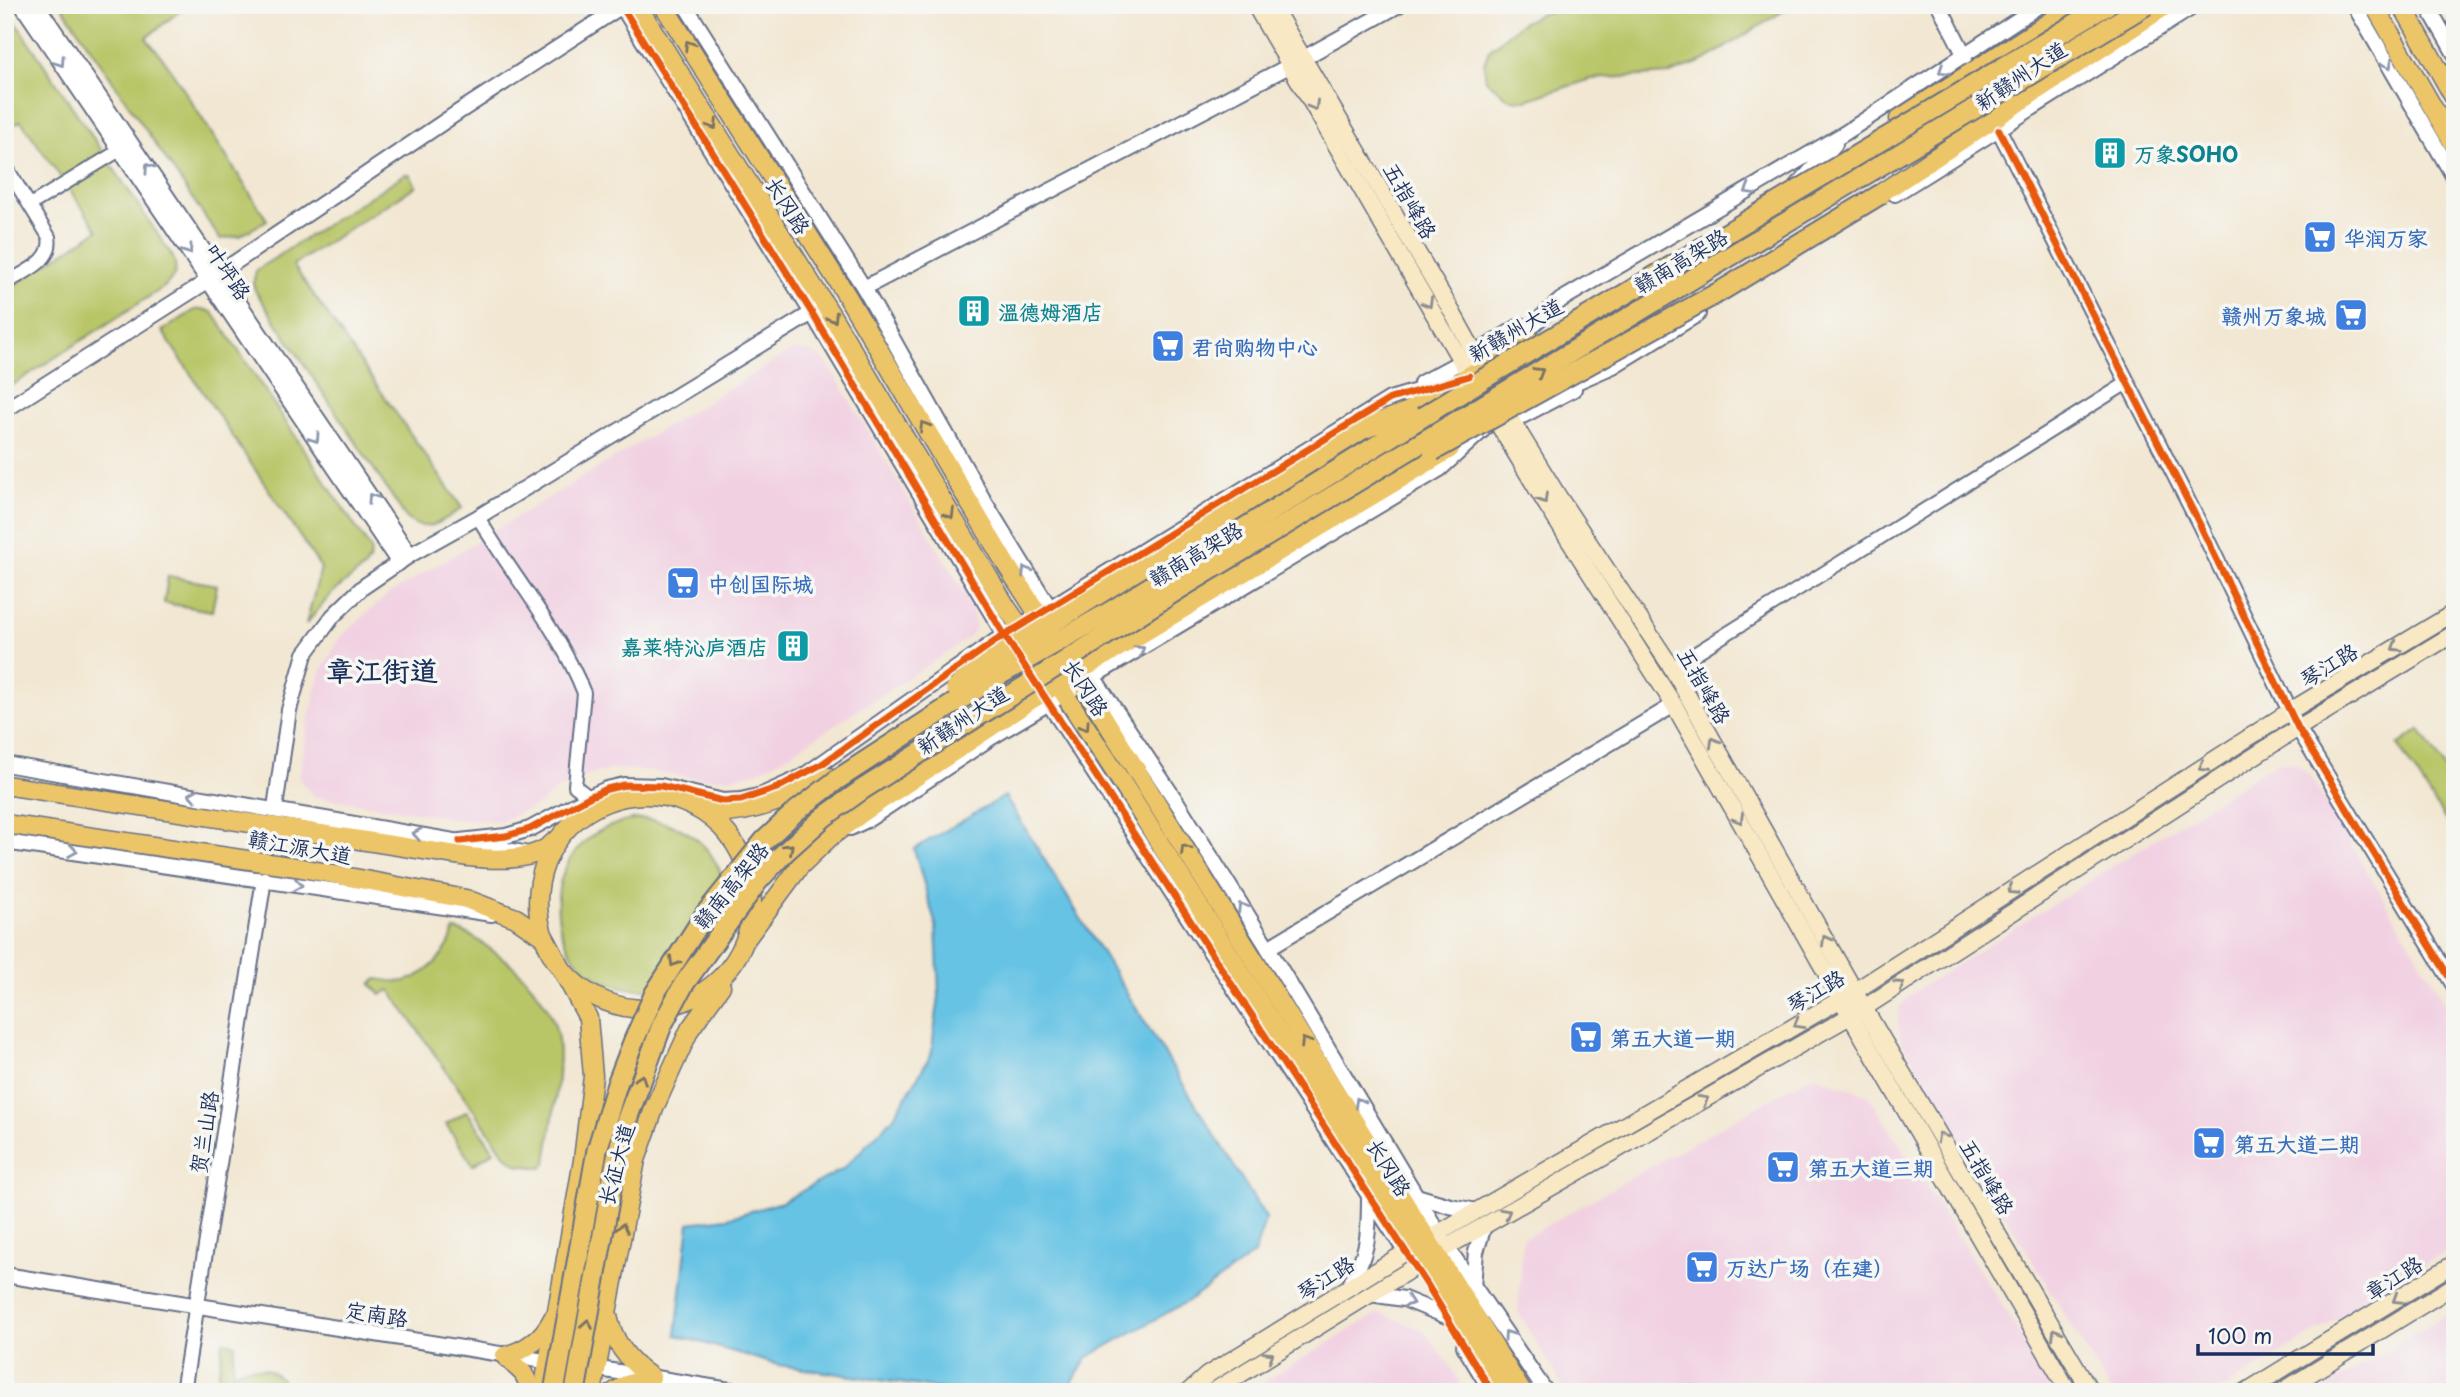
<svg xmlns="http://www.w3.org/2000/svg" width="2460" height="1397" viewBox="0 0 2460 1397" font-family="'Playpen Sans','LXGW WenKai TC',sans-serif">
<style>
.built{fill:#f1d0e2}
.green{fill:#b9c668;stroke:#6a7a63;stroke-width:2}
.water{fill:#66c3e4;stroke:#4079a1;stroke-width:2}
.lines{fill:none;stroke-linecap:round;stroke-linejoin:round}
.minor-casing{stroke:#666f87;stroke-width:16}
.tertiary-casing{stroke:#666f87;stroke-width:18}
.secondary-casing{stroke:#666f87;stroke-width:19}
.primary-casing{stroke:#666f87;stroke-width:21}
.minor{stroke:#fff;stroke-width:12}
.tertiary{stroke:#fff;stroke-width:14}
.secondary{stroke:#f8e8c3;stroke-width:16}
.primary{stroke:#edc569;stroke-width:18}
.trunk-bridge-casing{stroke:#666f87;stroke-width:23;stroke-linecap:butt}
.trunk-bridge{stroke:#edc569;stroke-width:19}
.cycleway-casing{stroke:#f6f6f2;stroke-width:11}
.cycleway{stroke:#e8590c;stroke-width:7}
.oneway{stroke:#797263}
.oneway2{stroke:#8d97ae}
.oneway3{stroke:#8a8c90}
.labels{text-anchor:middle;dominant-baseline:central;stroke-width:7;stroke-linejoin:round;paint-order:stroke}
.street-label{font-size:21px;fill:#1b2f5e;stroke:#f6f6f2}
.culture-label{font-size:21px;font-weight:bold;fill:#0d838f;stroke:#f6f6f2;text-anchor:start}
.shop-label{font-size:21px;font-weight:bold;fill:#366cbe;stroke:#f6f6f2;text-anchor:start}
.district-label{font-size:28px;font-weight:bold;fill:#1b2f5e;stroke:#f6f6f2}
</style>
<rect width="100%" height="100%" fill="#f6f6f2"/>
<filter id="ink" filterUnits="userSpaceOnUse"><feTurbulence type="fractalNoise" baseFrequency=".0143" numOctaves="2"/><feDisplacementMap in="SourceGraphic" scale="14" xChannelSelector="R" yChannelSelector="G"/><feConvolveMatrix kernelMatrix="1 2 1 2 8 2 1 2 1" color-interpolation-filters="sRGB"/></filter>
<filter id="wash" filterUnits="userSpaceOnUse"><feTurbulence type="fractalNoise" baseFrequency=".00686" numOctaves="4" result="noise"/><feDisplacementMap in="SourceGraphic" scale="28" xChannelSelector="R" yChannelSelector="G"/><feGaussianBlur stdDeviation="1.57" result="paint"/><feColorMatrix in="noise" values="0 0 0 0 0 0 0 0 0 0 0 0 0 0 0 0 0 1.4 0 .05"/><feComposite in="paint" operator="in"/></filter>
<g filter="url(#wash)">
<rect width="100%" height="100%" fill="#f2e7d2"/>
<!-- built -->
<g class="built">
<path d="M793,350L813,352L827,363L834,374L970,602L976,626L969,637L947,653L780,760L756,772L730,778H694L649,771L615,769L588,775L558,789L538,805L500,821L457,819L313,796L299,779L309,717L321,672L340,638L386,596Z"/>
<path d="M2281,762L2297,764L2310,776L2455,1018V1246L2218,1392H2111L1901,1040L1898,1023L1899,1008L1911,994L2268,768Z"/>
<path d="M1813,1075L1868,1095L2057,1392H1566L1518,1312L1523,1239Z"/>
<path d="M2455,1309V1392H2319Z"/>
<path d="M1379,1313L1423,1330L1446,1360L1466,1392H1247Z"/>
</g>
<!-- green -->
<g class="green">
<path d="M61,5H187L146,38L166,62L267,220L240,236L220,239Z"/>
<path d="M1591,5H1798L1785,10L1705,60L1670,74L1591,79L1526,100L1509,99L1486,80L1484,63L1490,49L1520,24L1540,14Z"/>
<path d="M5,14L14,20L173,257C179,272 174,277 164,287L5,390V291L98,230L21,121L5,129Z"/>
<path d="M405,174L410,175L416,186L293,265L462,508C443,520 428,536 407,519L256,292L253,284L256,271L261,267Z"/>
<path d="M203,309L212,312L216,317L371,550L370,559L365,567L332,593L306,624L321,568L162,331L195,310Z"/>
<path d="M168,576L217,585L212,611L164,603Z"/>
<path d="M2420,730L2450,776L2455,774V835L2398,745Z"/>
<path d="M642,819C695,823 728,859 727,912C718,925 687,975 678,981C666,988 649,989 636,989C532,982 529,827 642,819Z"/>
<path d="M454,930C471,932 485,946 500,956C523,972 546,999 555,1026C566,1058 550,1129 546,1164L542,1168L518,1165L505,1155L390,990L381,995L371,984L377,979C386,980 396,983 405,981C427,976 450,951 454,930Z"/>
<path d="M467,1111L494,1151L473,1165L446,1124Z"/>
<path d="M223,1342L235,1344L232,1373C254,1362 278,1367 289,1392H275C262,1376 243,1376 230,1392H216Z"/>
</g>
<!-- water -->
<path class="water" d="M1005,796L1266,1218L1254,1254L1192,1299L1088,1357L1066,1392H961L778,1365L676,1335L689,1223L727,1218L782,1202L843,1169L893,1118L931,1055L939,996L936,926L914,849Z"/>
</g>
<g filter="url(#ink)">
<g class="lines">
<defs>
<g id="minor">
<path d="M5,165L49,237C54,262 23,272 5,284"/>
<path d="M30,205L120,150"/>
<path d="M478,517C512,576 559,629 584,693L575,786L599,805"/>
<path d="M1672,668L2127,383"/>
</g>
<g id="tertiary">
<path d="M22,5L399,563"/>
<path d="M37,5L410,555"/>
<path d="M621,5L812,313L1005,636L1405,1251"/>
<path d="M685,5L864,288L984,501L1062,628"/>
<path d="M1939,5L1965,56"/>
<path d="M2354,5L2455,179"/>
<path d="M2427,5L2455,54"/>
<path d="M1999,130L2200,525L2298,728L2455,987"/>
<path d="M1798,185L1835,144"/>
<path d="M1895,194L2196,5"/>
<path d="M864,288L1291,65L1399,5"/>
<path d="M1509,346L1561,300L1845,133L2040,5"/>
<path d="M1421,383L1475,354L1521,325"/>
<path d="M1560,389L1613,366L1698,314"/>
<path d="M5,410L209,280L460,111L622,6"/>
<path d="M1505,425L1574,389"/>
<path d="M1082,660L1178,804L1268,948L1447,1247L1546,1392"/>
<path d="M5,764L524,853"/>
<path d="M275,808L289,710L305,654L333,616L363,587L410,555L478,517L812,313"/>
<path d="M850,828L869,819L992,737L1440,469L1486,427"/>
<path d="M460,841L506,836L530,829L589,797L607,789L624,785L661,786L723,801L741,800L762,795L802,777L994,642L1390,399L1451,381"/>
<path d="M5,842L492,914"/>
<path d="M1268,948L1674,705"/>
<path d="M1413,1195L1450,1206L1477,1211"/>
<path d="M5,1275L557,1363"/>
<path d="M1473,1286L1476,1252L1484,1226"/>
<path d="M1348,1288C1368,1253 1369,1237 1369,1197"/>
<path d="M1370,1294L1404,1299L1446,1316"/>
<path d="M1464,1346L1492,1392"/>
<path d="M587,1367L742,1392"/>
<path d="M183,1392L264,879"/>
</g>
<g id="secondary">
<path d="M1255,5L1475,385"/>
<path d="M1272,5L1451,310L1512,421L1558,496L1672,668L1864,1008L2091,1392"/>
<path d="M1488,407L1546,504L1674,705L1850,1015L2069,1392"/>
<path d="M1188,1392L1207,1375L1406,1252L1855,991L2290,711L2455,612"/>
<path d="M1212,1392L1447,1247L1864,1008L2298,728L2455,633"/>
<path d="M2245,1392L2455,1263"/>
<path d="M2281,1392L2455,1285"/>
</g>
<g id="primary">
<path d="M637,5L830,313L1007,608L1035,648"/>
<path d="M663,5L847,296L1007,566L1076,673L1522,1392"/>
<path d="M2374,5L2455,146"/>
<path d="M2402,5L2455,99"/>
<path d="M1899,119L2076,5"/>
<path d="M1869,201L2167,5"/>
<path d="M1191,550L1412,409L1530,340"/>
<path d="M1077,620L1143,580"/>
<path d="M1052,675L1119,778L1503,1392"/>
<path d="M5,785L469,857C496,860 535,862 555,841"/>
<circle cx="645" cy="902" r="107"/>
<path d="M680,801C688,804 697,809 706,811C740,820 800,795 829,777"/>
<path d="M5,824L296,867L466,899L516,918L545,938L588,1018L593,1076L583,1160L543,1392"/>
<path d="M746,939L800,866L830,837L862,813L1031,700L1450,449"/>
<path d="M608,1316C613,1342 629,1362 651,1377"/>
<path d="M505,1356C527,1350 543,1338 553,1318"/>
<path d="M505,1356L523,1373L533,1392"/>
<path d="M592,1392L636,1160L655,1106L679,1053L690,1029L721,986"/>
<path d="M614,1392L626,1385L651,1377"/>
</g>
</defs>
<!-- minor casing -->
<use href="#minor" class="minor-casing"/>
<!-- tertiary casing -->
<use href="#tertiary" class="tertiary-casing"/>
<!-- secondary casing -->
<use href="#secondary" class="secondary-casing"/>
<!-- primary casing -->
<use href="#primary" class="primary-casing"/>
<!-- minor -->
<use href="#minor" class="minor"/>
<!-- tertiary -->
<use href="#tertiary" class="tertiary"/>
<!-- secondary -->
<use href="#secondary" class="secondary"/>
<!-- primary -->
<use href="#primary" class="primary"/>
<defs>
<g id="trunk-bridge">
<path d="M1433,451L1721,291L1881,194"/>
<path d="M956,688L990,662L1363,429L1408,412"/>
<path d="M554,1392L597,1150L617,1084L634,1040L655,993L706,913L764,841L795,812L838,779L984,684L1111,611L1485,378L2107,5"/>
<path d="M575,1392L616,1161L627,1119L662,1025L684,984L758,881L784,853L824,817L863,789L1179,589L2146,5"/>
</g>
</defs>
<!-- trunk-bridge casing -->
<use href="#trunk-bridge" class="trunk-bridge-casing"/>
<!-- trunk-bridge -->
<use href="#trunk-bridge" class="trunk-bridge"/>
<defs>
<g id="cycleway">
<path d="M621,5L812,313L1005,636L1428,1286L1492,1392"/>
<path d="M1999,130L2200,525L2298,728L2455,987"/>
<path d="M460,841L506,836L530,829L589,797L607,789L624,785L661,786L723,801L741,800L777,788L822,764L994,642L1390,399L1469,376"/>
</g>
</defs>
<!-- cycleway casing -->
<use href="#cycleway" class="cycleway-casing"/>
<!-- cycleway -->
<use href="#cycleway" class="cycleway"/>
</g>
<!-- one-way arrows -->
<defs><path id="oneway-chevron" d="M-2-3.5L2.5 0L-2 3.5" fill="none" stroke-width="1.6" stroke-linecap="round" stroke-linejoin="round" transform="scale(1.75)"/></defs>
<g class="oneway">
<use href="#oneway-chevron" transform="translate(689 45) rotate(-122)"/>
<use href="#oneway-chevron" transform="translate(713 125) rotate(58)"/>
<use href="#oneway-chevron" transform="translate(833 318) rotate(59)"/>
<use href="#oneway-chevron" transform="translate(1539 372) rotate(-31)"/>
<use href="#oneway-chevron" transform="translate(924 426) rotate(-121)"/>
<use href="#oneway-chevron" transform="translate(950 514) rotate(59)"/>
<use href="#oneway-chevron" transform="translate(1085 726) rotate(57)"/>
<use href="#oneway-chevron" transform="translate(789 848) rotate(-43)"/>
<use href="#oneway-chevron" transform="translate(1185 849) rotate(-122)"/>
<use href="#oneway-chevron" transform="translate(674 962) rotate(121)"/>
<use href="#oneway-chevron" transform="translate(1305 1042) rotate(-122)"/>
<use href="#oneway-chevron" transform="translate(641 1079) rotate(-70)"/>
<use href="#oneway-chevron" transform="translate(622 1228) rotate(-79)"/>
<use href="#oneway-chevron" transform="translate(587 1324) rotate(-80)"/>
</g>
<g class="oneway2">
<use href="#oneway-chevron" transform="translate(60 62) rotate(56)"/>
<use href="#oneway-chevron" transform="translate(2388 64) rotate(61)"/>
<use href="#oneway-chevron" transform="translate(1943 70) rotate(147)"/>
<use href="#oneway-chevron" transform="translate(149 168) rotate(-124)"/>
<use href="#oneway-chevron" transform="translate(1749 190) rotate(150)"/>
<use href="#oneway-chevron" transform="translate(188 250) rotate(55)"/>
<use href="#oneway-chevron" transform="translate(315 438) rotate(56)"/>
<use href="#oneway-chevron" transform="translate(372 498) rotate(-124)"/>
<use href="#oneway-chevron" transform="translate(1026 571) rotate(-121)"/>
<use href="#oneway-chevron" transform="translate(1140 650) rotate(-31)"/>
<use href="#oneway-chevron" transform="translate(193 795) rotate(-171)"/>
<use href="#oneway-chevron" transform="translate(417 834) rotate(-170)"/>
<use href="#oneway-chevron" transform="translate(73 851) rotate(8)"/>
<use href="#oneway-chevron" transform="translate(298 885) rotate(9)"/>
<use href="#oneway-chevron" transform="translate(1242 907) rotate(-122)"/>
<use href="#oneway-chevron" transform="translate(1359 1102) rotate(-120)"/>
<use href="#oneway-chevron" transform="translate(1409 1302) rotate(19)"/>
<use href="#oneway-chevron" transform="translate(1508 1335) rotate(-125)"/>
</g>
<g class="oneway3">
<use href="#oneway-chevron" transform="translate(1314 106) rotate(60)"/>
<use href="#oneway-chevron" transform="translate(1428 303) rotate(60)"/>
<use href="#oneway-chevron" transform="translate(1543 499) rotate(59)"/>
<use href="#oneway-chevron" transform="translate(2396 647) rotate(149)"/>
<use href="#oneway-chevron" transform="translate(1714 742) rotate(-120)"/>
<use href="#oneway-chevron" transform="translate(2203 767) rotate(147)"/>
<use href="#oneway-chevron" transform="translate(1739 819) rotate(60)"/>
<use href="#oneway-chevron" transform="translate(2012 890) rotate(147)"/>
<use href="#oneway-chevron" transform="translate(1826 940) rotate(-120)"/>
<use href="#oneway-chevron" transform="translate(1900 985) rotate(-33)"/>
<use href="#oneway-chevron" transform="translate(1798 1024) rotate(150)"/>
<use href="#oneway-chevron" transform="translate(1704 1100) rotate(-30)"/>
<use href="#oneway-chevron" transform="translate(1941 1137) rotate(-121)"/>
<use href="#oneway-chevron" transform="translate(1506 1213) rotate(-30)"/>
<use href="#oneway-chevron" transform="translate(2397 1299) rotate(148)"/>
<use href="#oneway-chevron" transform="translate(2056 1333) rotate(-121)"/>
<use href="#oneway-chevron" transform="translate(1269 1356) rotate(-31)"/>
</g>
</g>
<!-- icons -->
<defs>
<symbol id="building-square" viewBox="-11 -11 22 22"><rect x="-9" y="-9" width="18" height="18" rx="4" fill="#0f9aa8" stroke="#f6f6f2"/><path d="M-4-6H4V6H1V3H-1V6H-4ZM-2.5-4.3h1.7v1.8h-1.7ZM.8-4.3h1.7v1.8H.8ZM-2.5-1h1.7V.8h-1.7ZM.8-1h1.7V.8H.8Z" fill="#fff"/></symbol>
<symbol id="supermarket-square" viewBox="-11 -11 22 22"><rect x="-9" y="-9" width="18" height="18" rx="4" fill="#3f7fe0" stroke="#f6f6f2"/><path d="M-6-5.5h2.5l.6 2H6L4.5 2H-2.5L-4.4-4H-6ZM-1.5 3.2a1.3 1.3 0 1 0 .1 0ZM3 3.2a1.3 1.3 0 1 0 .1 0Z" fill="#fff"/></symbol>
</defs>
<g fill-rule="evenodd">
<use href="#building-square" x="2091" y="134" width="38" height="38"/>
<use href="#supermarket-square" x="2301" y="218" width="38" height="38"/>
<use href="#building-square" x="955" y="292" width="38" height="38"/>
<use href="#supermarket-square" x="2332" y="296" width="38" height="38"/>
<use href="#supermarket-square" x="1149" y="327" width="38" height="38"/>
<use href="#supermarket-square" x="664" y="564" width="38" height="38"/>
<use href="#building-square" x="774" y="627" width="38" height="38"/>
<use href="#supermarket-square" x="1567" y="1018" width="38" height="38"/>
<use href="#supermarket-square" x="2190" y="1124" width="38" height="38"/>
<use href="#supermarket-square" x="1764" y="1148" width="38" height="38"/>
<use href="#supermarket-square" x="1683" y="1248" width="38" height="38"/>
</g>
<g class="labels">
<!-- street labels -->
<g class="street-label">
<text transform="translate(2020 75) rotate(-34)">新赣州大道</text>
<text transform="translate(1411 200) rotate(60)">五指峰路</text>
<text transform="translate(789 205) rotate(58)">长冈路</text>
<text transform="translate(1680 260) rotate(-31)">赣南高架路</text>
<text transform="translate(229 271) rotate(56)">叶坪路</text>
<text transform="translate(1515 329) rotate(-30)">新赣州大道</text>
<text transform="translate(1195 553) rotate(-31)">赣南高架路</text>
<text transform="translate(2328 664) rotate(-31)">琴江路</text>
<text transform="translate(1705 685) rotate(60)">五指峰路</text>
<text transform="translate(1087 687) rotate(57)">长冈路</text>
<text transform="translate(962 719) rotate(-34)">新赣州大道</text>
<text transform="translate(300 846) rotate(10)">赣江源大道</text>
<text transform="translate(730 885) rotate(-51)">赣南高架路</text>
<text transform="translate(1815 990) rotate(-30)">琴江路</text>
<text transform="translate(203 1132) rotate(-81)">贺兰山路</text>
<text transform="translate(615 1164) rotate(-75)">长征大道</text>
<text transform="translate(1390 1167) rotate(58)">长冈路</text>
<text transform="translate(1988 1176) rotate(59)">五指峰路</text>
<text transform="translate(1325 1277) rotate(-32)">琴江路</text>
<text transform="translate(2393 1277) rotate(-32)">章江路</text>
<text transform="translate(377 1313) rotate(9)">定南路</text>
</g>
<!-- culture labels -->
<g class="culture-label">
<text x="2134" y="153">万象SOHO</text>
<text x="998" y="311">温德姆酒店</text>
<text x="768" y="646" text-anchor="end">嘉莱特沁庐酒店</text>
</g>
<!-- shop labels -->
<g class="shop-label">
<text x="2344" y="237">华润万家</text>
<text x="2326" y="315" text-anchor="end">赣州万象城</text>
<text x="1192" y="346">君尚购物中心</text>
<text x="708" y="583">中创国际城</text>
<text x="1610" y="1037">第五大道一期</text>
<text x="2234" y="1143">第五大道二期</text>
<text x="1808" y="1167">第五大道三期</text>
<text x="1726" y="1267">万达广场（在建）</text>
</g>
<!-- district labels -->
<g class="district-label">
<text x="382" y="669">章江街道</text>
</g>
</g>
<!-- margin -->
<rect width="2460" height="1397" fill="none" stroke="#f6f6f2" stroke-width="28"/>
<!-- scale -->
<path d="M2198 1344v10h175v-10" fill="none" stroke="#1b2f5e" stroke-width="3.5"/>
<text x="2208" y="1344" font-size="21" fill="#1b2f5e" stroke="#f6f6f2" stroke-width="5" paint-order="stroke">100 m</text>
</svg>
